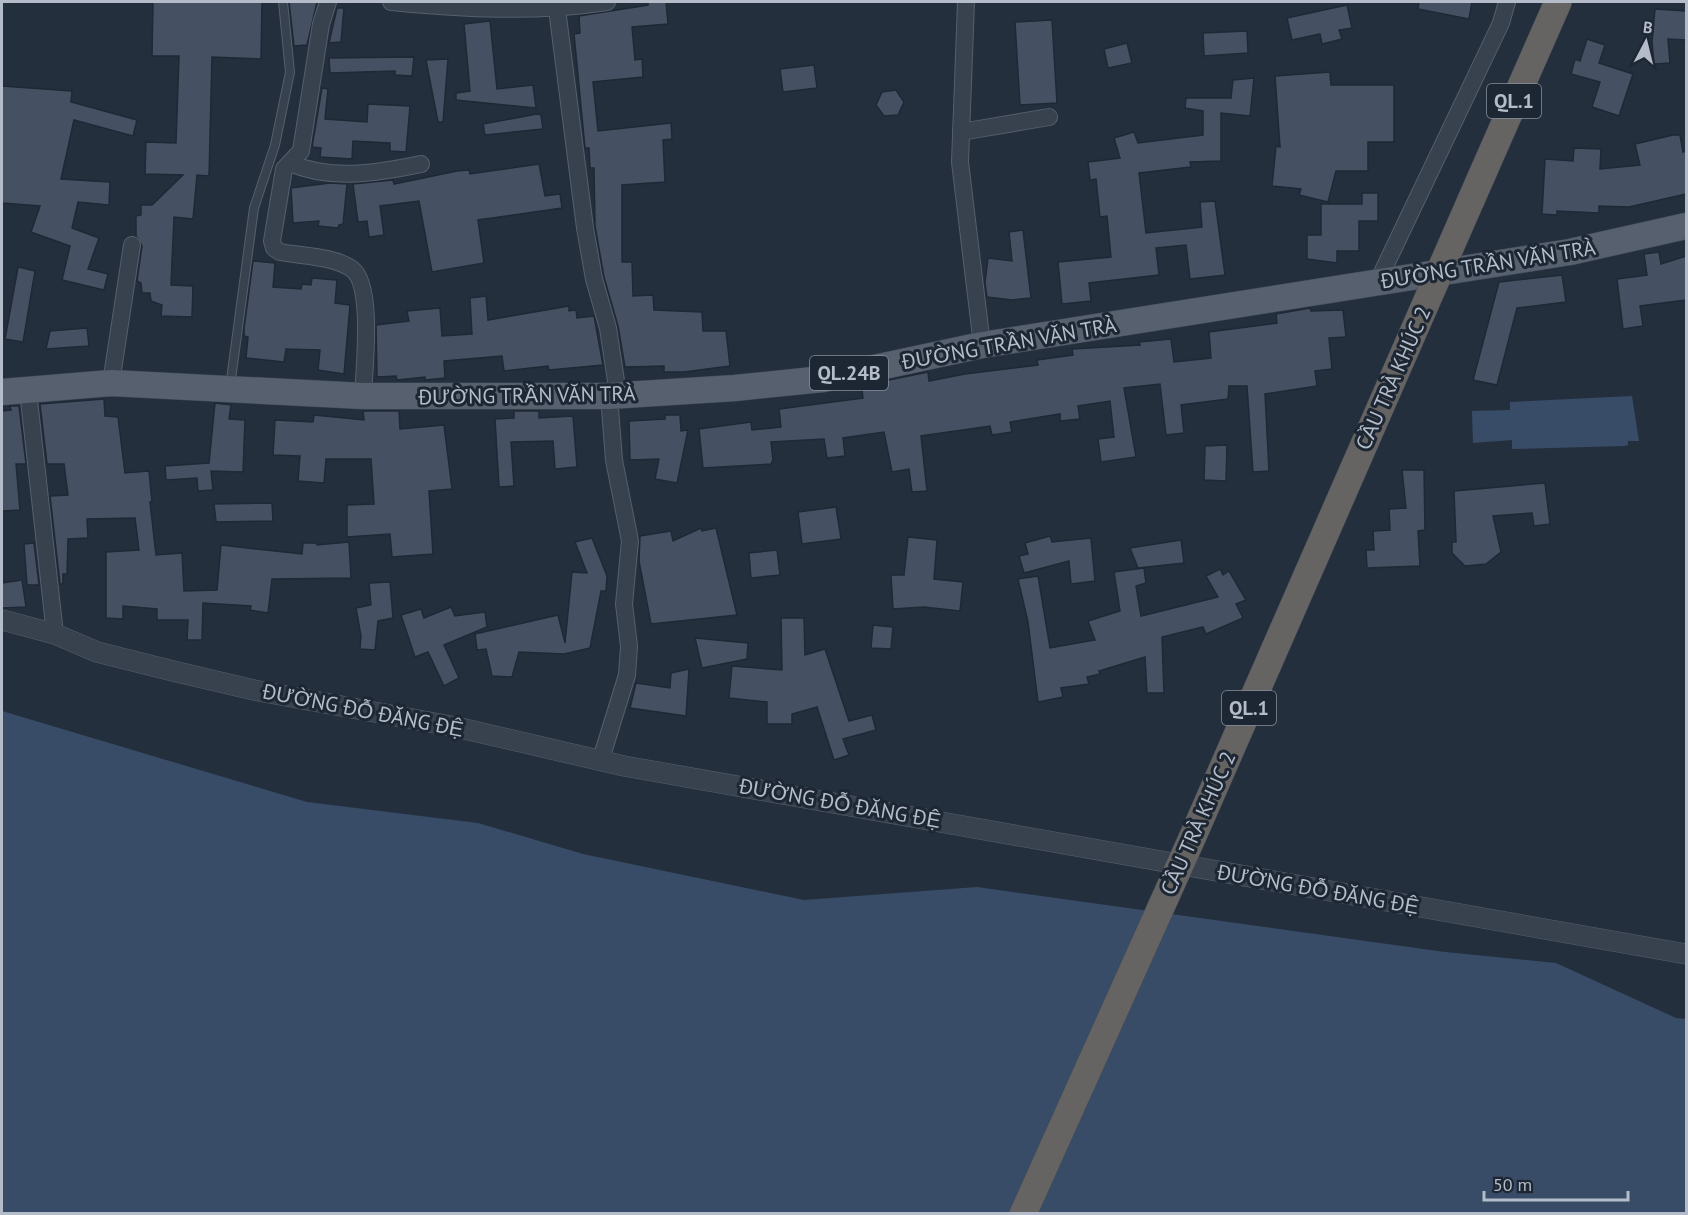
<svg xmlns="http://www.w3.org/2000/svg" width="1688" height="1215" viewBox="0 0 1688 1215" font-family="'PT Sans',sans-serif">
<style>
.water{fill:#394c67}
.building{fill:#455162;stroke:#1f2835;stroke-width:1.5}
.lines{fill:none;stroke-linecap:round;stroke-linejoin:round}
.service-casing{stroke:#565f6c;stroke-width:10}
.minor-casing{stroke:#565f6c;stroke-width:18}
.tertiary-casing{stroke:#565f6c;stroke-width:21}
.primary-casing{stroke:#414a57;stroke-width:27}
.trunk-casing{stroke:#434c59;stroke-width:28}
.service{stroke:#38414e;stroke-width:8}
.minor{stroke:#38414e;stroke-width:16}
.tertiary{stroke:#38414e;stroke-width:20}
.primary{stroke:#56606e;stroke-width:26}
.trunk{stroke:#656462;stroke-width:27}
.trunk-bridge-casing{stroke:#434c59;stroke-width:28;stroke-linecap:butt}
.trunk-bridge{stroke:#656462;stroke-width:27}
.labels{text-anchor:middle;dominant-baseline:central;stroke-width:6;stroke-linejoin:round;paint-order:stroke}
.shield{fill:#1d2633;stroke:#878f9c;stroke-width:1.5}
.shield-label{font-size:20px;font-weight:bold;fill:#b4bcc9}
.street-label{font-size:21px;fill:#b4bcc9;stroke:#1d2633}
</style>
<rect width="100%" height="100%" fill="#242f3e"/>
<!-- water -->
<g class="water">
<path d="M1632,396L1639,441H1628V445L1624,446L1512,449V440L1473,443L1472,411L1510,410V402Z"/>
<path d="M2,711L307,802L478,823L583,854L804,900L977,887L1445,952L1556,963L1676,1018L1686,1019V1213H2Z"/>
</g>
<!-- building -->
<g class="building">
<path d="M153,2H262L261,59L212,57L209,176L197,175L193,219L174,217L171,285L193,286L192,317L161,316L162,305L151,301L150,293H142L141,283L137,281L142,246L136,236V216L141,215V205H152L183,175L145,174L146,142L176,143L179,56H152Z"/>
<path d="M289,2H317L307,45L294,46Z"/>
<path d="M648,2H666L668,24L632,27L635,60L642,59L643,77L593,82L598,131L671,123L672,139L663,140L665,182L622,185V262H632L633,296L653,295L654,310L702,312L703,331H726L730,366L684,372H664V366L625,367L618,326L604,277L595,226L594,168H590L589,148H585L574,34L580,33L579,16L648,5Z"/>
<path d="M1419,2H1472L1469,19L1418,9Z"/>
<path d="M1347,5L1352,28L1339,30L1342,39L1322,44L1320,34L1292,40L1287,18Z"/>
<path d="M337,8H344L341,42L329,43Z"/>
<path d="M1655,9L1686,11V40L1668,39L1670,63L1654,64L1652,42Z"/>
<path d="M1052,20L1057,103L1020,105L1015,22Z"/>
<path d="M490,21L497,89L533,85L536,108L456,100V93L470,91L464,24Z"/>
<path d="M1247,31L1248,53L1204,56L1203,33Z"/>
<path d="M1587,39L1605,45L1599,63L1633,74L1619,116L1592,107L1600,82L1571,74L1575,59L1580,61Z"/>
<path d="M1127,43L1132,63L1108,68L1104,49Z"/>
<path d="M414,57L412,76L395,75V71L330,73L329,58Z"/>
<path d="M448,59L443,122H438L426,60Z"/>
<path d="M814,65L817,88L783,92L780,69Z"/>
<path d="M1330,72L1331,85H1394V142H1368V171H1336L1328,202L1299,195L1301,189L1272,186L1276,146L1280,147L1275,76Z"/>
<path d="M1254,78L1250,116L1221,113V161L1190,162L1191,167L1139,173L1146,233L1202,227L1200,202L1215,201L1225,275L1190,279L1186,245L1156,248L1159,275L1089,283L1091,301L1062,304L1058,262L1111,257L1107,216L1100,217L1096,179L1090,180L1088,162L1120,158L1114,138L1134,132L1138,143L1203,135V111L1185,108L1186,98H1231L1233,80Z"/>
<path d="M2,86L72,91L71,102L137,120L133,136L74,120L61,179L110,182L109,205L78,202L72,228L99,238L88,269L108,274L104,290L62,280L70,246L31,232L40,206L2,203Z"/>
<path d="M322,88L328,89L325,119L367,122L368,104L410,106L406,152L390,151V143L353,141L352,159L320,157L321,148L312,147Z"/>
<path d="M896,90L904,102L898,115L884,116L876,105L882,92Z"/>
<path d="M537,114L541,115L543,129L485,135L483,124Z"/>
<path d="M1673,135H1680L1683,152L1686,151V194L1629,207L1599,206V213L1557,211V215L1542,214L1545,159L1573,161L1574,148L1601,149L1600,169L1640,165L1635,144Z"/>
<path d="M539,164L545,196L560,194L562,208L478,220L484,263L432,272L419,201L380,206L384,235L369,237L367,221L358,222L353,184L393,180L394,184L457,171L469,170L470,174Z"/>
<path d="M330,183L347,184L343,224L339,225L338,228L318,226L319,221L293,223L291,188Z"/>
<path d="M1362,193H1378V221H1359V251H1337V263L1307,259V235H1321V204H1362Z"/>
<path d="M1023,230L1031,298L1012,300L987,297L985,283L988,258L1012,261L1009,232Z"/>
<path d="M1659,252L1661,264L1686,256V300L1640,306L1643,326L1623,329L1617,279L1647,275L1644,254Z"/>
<path d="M253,261L275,263L273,287L301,289L302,284L311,285L312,278L337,280L335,303L350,305L344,374L318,370L320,350L286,349L284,362L246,358L248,337L244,336V329Z"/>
<path d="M18,267L35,271L23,342L5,339Z"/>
<path d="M1562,275L1566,302L1517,308L1497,385L1473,380L1499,282Z"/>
<path d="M486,296L488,320L569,306V311L576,310L577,318L594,316L603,365L549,370L548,366L504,371L502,356L444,361L445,378L425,380V377L397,380L396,376L377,377L376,325L409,321L407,311L440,308L442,336L472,334L470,298Z"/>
<path d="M1310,308L1311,311L1343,310L1346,337L1329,338L1332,369L1315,371L1317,386L1265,394L1269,471L1253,472L1247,386H1229L1228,399L1181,405L1184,433L1166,435L1160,384L1124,388L1136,457L1101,462L1098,439L1114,437L1110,401L1078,406L1080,419L1060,421V414L1010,422L1012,432L992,435L990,426L921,436L927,491L912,492L909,469L892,472L884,432L843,438L845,456L827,458L824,439L771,442L773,460L771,464L703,468L699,429L751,422L752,430L781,427L779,409L863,398L862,390L880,388L879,382L928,372L929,381L965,374L1038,365L1037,360L1073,355L1072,349L1140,345L1139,342L1171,339L1174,362L1211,358L1209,332L1277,323L1276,314Z"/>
<path d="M87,328L89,346L46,349L50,331Z"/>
<path d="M104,399L105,416L118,417L125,473L149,471L152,502H150L156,555L182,553L184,591L217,590L221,545L302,554L303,543H317V545L349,542L351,578L272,579L268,613L250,610L251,606L203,603L202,640H187L188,620H157V609L123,606V619L106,618V552L139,550L135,518L87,519L88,538L68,539L67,574H63V584H60L50,496L68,495L64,464H47L40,404Z"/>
<path d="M215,403L231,405L229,419L245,420L243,472L211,471L213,490L198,491L197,478L166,480L165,466L209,463Z"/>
<path d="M10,406H19L26,464H16L20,510L2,511V411L11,410Z"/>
<path d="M363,411H399L400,429L444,425L452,489L429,491L433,554L392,557L390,534L347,537V505L374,504L371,459H326L324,483L298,481L300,456L273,455L275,420L313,422L314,415L364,420Z"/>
<path d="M514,411H539V418L573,416L577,467L555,469L553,441L511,442L514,486L499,487L495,419L514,418Z"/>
<path d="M665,415H680L681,431L688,430L677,483L655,479L659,459L630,460L629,421L665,419Z"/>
<path d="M1227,445L1226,481L1204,480L1205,446Z"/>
<path d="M1402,470H1424L1425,530L1418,531L1420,566L1367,568L1366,550H1374L1373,531L1390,530L1389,509L1406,508Z"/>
<path d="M1545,483L1550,524L1534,526L1532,513L1493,516L1501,552L1486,564L1465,566L1452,553V542H1456L1454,491Z"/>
<path d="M272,503L273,521L216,522L214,504Z"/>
<path d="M836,507L841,539L802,544L798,512Z"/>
<path d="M701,528L702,531L716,528L737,615L651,624L639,561L640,536L671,531L673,541Z"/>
<path d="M1050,536L1052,542L1091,538L1095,581L1071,584L1069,561L1024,573L1019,556L1028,554L1025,543Z"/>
<path d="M908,537L937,540L934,579L963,582L960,611L924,607L893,609L891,575H904Z"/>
<path d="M592,538L607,576L606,591H601L590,648L564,654L519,652L512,677L492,676L486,649L477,650L475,634L558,615L565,643L572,572L587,573L575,542Z"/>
<path d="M1181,540L1184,563L1138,568L1130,548Z"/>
<path d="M34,543L39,585H27L24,544Z"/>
<path d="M777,550L780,575L751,578L749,553Z"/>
<path d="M1144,568L1146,583L1136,586L1141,616L1218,597L1206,576L1220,569L1223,575L1229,571L1246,600L1236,604L1243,618L1206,634L1203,627L1162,637L1164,693H1147L1145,657L1099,671L1100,674L1087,677L1089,684L1061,688L1063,697L1038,702L1028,622L1018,579L1038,576L1050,648L1095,640L1088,621L1120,611L1114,572Z"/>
<path d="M22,580L26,607L2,608V583Z"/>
<path d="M390,582L393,618L378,621L375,650L360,649L361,636L356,608L371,605L369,583Z"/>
<path d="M451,607L455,616L485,612L487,627L444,645L459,678L444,686L428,652L415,657L401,615L421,609L424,618Z"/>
<path d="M781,618H804L805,655L825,649L849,721L872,715L876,730L843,739L849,755L834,760L817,707L792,714V724H767V702L729,698L732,666L782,670Z"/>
<path d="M873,625L893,627L891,649L871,648Z"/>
<path d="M695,638L748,643L747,659L702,668Z"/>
<path d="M689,669L686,716L630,708L636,683L670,688L671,673Z"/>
</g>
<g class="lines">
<defs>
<path id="service" d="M230,387L254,208L275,145L290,72L283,2"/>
<g id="minor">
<path d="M328,2L321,24L301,151L284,169L272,241L274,248L280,252C301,256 334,256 352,269C374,285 364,370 363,396"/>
<path d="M391,2C464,9 535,13 607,2"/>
<path d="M966,2L960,162L982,345"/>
<path d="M557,9L585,228L594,279L608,328L618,394"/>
<path d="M961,132L1049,117"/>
<path d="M290,163C331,181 378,173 421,164"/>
<path d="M1378,281L1501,23L1507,2"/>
<path d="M111,383L132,245"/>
<path d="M28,391L55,634"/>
<path d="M601,759L627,675L629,646L624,604L630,541L614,460L609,396"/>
</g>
<path id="tertiary" d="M2,620L55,634L97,652L173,671L254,690L456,727L624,766L1686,954"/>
<path id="primary" d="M2,392L111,383L363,396H609L735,388L823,379L982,345L1570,252L1686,226"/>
<path id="trunk" d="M1471,200L1558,2"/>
</defs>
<!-- service casing -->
<use href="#service" class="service-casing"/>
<!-- minor casing -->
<use href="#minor" class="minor-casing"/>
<!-- tertiary casing -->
<use href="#tertiary" class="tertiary-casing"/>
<!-- primary casing -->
<use href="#primary" class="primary-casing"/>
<!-- trunk casing -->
<use href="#trunk" class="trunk-casing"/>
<!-- service -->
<use href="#service" class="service"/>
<!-- minor -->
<use href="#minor" class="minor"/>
<!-- tertiary -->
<use href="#tertiary" class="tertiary"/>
<!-- primary -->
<use href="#primary" class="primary"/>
<!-- trunk -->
<use href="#trunk" class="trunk"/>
<defs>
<path id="trunk-bridge" d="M1023,1214L1193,836L1471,200"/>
</defs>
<!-- trunk-bridge casing -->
<use href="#trunk-bridge" class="trunk-bridge-casing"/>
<!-- trunk-bridge -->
<use href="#trunk-bridge" class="trunk-bridge"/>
</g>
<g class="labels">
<!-- shield labels -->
<g class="shield">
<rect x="1487" y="84" width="54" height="34" rx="4.5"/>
<rect x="810" y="356" width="78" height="34" rx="4.5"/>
<rect x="1222" y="691" width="54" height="34" rx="4.5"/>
</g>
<g class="shield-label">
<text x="1514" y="101">QL.1</text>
<text x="849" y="373">QL.24B</text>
<text x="1249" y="708">QL.1</text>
</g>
<!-- street labels -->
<g class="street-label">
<text transform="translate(1488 264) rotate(-9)">ĐƯỜNG TRẦN VĂN TRÀ</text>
<text transform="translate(1009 343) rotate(-10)">ĐƯỜNG TRẦN VĂN TRÀ</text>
<text transform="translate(1393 378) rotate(-66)">CẦU TRÀ KHÚC 2</text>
<text transform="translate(527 395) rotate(-1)">ĐƯỜNG TRẦN VĂN TRÀ</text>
<text transform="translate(363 710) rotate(11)">ĐƯỜNG ĐỖ ĐĂNG ĐỆ</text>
<text transform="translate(840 803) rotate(10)">ĐƯỜNG ĐỖ ĐĂNG ĐỆ</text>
<text transform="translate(1198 823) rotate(-66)">CẦU TRÀ KHÚC 2</text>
<text transform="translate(1318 889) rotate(10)">ĐƯỜNG ĐỖ ĐĂNG ĐỆ</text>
</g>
</g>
<!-- border -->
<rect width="1688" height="1215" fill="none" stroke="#b4bcc9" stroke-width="6"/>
<!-- north arrow -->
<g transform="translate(1646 42) rotate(7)" stroke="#1d2633" stroke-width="4.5" paint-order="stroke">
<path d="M0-4.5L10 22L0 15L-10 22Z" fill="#b4bcc9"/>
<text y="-9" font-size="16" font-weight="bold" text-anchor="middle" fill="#b4bcc9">B</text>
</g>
<!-- scale -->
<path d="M1484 1191v9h144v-9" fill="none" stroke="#b4bcc9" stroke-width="3"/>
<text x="1493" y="1191" font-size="18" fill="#b4bcc9" stroke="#1d2633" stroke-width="4.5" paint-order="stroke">50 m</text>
</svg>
